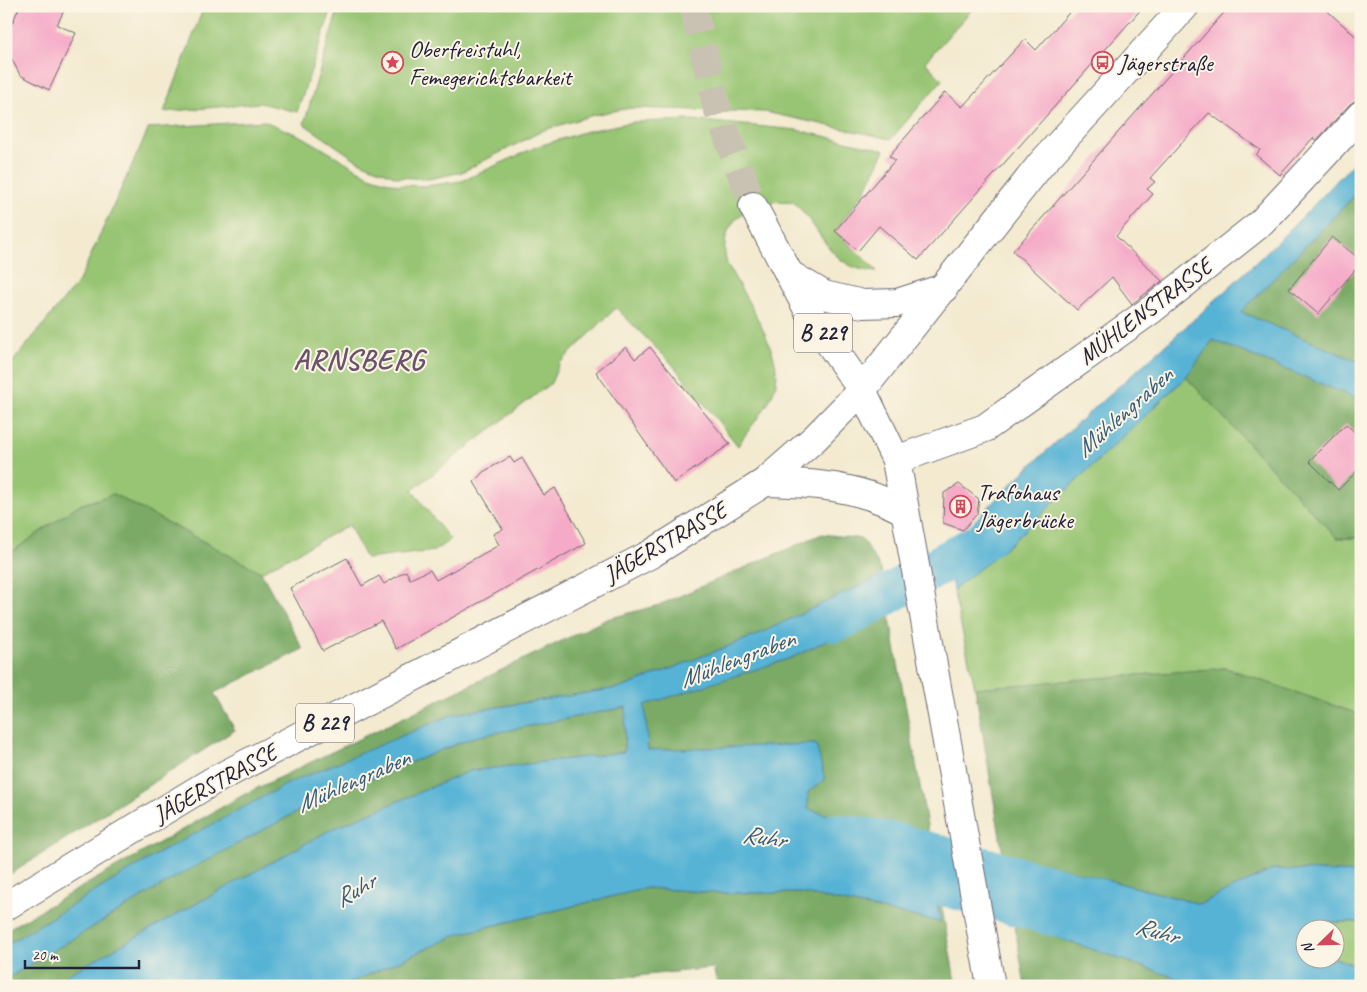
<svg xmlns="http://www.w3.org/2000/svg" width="1367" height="992" viewBox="0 0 1367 992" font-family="Caveat,sans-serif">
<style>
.green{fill:#98c573;stroke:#5d7457}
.forest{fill:#7aaa65;stroke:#4e6650}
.water{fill:#57b3d5;stroke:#3c6a88}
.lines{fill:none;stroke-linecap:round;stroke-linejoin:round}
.canal{stroke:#57b3d5;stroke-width:40}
.river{stroke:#57b3d5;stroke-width:69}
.building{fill:#f5aac7}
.primary-tunnel{stroke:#c9c2b2;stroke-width:28;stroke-dasharray:28 14;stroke-linecap:butt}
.street-casing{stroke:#6b686f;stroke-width:30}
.secondary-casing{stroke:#6b686f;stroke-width:30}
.primary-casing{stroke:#6b686f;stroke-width:30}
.street{stroke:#fff;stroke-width:28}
.secondary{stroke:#fff;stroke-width:28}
.primary{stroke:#fff;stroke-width:28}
.labels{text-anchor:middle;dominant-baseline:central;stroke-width:4;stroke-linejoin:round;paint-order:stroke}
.shield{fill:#fcf5e5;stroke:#63616e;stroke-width:1}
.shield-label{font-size:22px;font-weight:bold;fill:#22223b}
.poi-label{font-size:24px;fill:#22223b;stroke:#fcf5e5;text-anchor:start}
.street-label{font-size:24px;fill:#22223b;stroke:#fcf5e5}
.water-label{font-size:25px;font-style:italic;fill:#375c79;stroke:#fcf5e5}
.district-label{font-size:29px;font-weight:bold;letter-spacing:1px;fill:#6c526c;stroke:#fcf5e5}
</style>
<rect width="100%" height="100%" fill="#fcf5e5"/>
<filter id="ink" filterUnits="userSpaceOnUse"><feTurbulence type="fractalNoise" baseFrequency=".02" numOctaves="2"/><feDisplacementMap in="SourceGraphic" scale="10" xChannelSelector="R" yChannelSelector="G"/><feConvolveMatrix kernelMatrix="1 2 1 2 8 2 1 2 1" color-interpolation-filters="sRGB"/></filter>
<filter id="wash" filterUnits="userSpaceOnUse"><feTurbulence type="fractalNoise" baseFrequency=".0096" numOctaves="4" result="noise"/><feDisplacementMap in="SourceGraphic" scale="20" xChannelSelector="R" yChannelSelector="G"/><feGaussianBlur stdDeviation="1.12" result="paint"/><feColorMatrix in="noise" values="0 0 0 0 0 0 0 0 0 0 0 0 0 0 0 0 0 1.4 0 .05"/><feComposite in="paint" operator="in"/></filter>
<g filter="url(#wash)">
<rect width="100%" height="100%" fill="#f3ead0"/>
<!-- green -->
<g class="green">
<path d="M197,6H330L329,17L297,112L260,103L164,112L203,9Z"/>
<path d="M339,6H975L925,62L942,80L891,139L765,112L630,108L593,115L544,130L462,172L429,179L397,177L358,161L304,124Z"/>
<path d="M691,120L797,130L885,150L864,192L835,231L877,271C829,272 823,228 793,202C754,197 715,220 727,264C741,291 783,353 776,383C771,407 750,425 738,446L673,365L616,308L559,364L551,383L412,490L450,540L434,551L366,559L349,525L261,572L113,494L77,506L6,556V370L79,281L149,128L264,121L303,137L369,176L398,185L426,186L462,181L536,147L587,131L634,122Z"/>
<path d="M1186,377L1337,538H1361V715L1226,668L975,688L953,590L1010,544Z"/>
<path d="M1327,922H1361V967L1335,958L1334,930H1320Z"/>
</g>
<!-- forest -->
<g class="forest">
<path d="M1361,189V363L1241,312Z"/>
<path d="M1213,340L1361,400V538H1337L1186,377Z"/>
<path d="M113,494L261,572L303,649L214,693L235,730L6,877V556L77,506Z"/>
<path d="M822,534L862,539L881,569L956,986H811L791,979L718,986L713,968L579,982V986H343L459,934L647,888L718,893H800L941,922L925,844L808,809V792L816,744L648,750L644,705L791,658L884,612L878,577L757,635L624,687L454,714L164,850L6,945V930L245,794L607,619L659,605Z"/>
<path d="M1226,668L1361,715V873L1274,869L1200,904L1008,854L1019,924L1200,986H1025L975,688Z"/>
<path d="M626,707L624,752L470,771L332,829L68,975L56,986H6V979L181,874L327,796L474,737Z"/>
</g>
<!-- water -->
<g class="water">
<path d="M1361,154V189L1241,312L1361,363V400L1213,340L1186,377L1010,544L953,590L946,549C974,523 999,495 1027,469C1139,365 1260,269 1361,154Z"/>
<path d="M878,577L885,612L791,658L645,705L648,750L816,744L825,780L808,792V809L925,844L941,922L800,893H718L647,888L459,934L343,986H56L67,975L332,829L470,771L624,752L626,707L474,737L327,796L181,874L6,979V945L164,850L289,783L454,714L624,687L757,635Z"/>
<path d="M1007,854L1200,904L1274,869L1361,873V922H1327L1320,929L1304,930V960L1335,958L1361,967V986H1200L1018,924Z"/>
</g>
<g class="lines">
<!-- canal -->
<path class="canal" d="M835,622L846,618L984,540L994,530"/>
<!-- river -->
<path class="river" d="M837,848L889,856L1104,915"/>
</g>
<g id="blocks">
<!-- building -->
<g class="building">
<path d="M20,6H66L57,25L76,33L49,90L20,75L6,48V36Z"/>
<path d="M1075,6H1144L918,260L879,226L858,251L835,231L895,160L889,156L945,92L962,107L1025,39L1036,50Z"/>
<path d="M1230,6H1322L1361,41V97L1350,104L1316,141L1313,138L1280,175L1256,155L1260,150L1209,113L1150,178L1155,182L1147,189L1153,194L1116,236L1162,281L1132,304L1112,277L1077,310L1013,251Z"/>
<path d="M1332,237L1361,260V263L1318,314L1289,289Z"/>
<path d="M626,347L635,359L650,347L730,444L674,483L596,372Z"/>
<path d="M1346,424L1361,438V467L1338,490L1309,461Z"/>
<path d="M510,457L514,463L522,458L544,495L555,488L586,543L396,649L381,621L323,651L290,588L347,558L362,586L379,576L384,584L406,571L410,579L430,570L436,580L499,545L493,534L503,529L474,482L483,472Z"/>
<path d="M959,484L979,499L977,514L963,530L943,523L944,493Z"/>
</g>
</g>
</g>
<g filter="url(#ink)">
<use href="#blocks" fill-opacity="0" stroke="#6b686f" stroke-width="1"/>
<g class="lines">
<!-- primary-tunnel -->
<path class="primary-tunnel" d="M693,6L717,108L753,206"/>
<defs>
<g id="street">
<path d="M862,390L1041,164L1185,6"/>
<path d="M896,460L985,428L1151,310L1262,222L1361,115"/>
</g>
<path id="secondary" d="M862,390L896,460L991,986"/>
<g id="primary">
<path d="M789,274L824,295L863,304L897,303L944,288"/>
<path d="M765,482C815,483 858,486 903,510"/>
<path d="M6,906L211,782L651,554L765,482L815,438L862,390L814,321L753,206"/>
</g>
</defs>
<!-- street casing -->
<use href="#street" class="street-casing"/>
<!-- secondary casing -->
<use href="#secondary" class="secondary-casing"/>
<!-- primary casing -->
<use href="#primary" class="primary-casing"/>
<!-- street -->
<use href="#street" class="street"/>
<!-- secondary -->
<use href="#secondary" class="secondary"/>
<!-- primary -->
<use href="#primary" class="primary"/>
</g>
</g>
<!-- icons -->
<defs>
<symbol id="sight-ring" viewBox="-11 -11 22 22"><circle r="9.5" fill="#fcf5e5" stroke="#d1495b" stroke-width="1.5"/><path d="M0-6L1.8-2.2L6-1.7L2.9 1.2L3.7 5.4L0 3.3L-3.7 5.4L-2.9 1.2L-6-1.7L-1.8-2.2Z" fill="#d1495b"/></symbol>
<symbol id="bus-ring" viewBox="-11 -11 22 22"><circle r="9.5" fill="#fcf5e5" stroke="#d1495b" stroke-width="1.5"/><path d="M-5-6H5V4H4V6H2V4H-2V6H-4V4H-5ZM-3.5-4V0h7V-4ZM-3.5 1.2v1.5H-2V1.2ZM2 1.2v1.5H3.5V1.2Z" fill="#d1495b"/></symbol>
<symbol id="building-ring" viewBox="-11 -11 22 22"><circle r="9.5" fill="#fcf5e5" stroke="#d1495b" stroke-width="1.5"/><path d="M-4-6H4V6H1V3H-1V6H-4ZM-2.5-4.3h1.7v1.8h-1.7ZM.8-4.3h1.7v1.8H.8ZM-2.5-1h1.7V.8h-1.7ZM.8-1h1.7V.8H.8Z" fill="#d1495b"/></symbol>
</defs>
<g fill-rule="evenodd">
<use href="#sight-ring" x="380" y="50" width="25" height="25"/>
<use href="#bus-ring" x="1090" y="50" width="25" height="25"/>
<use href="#building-ring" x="948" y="494" width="25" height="25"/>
</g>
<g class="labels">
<!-- shield labels -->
<g class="shield">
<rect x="794" y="313.5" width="58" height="39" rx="4"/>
<rect x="296" y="703.5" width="58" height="39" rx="4"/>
</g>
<g class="shield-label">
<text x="823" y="333">B 229</text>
<text x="325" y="723">B 229</text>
</g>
<!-- poi labels -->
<g class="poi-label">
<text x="409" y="49">Oberfreistuhl,<tspan x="409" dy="28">Femegerichtsbarkeit</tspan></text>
<text x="1118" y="63">Jägerstraße</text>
<text x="977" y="492">Trafohaus<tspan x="977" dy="28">Jägerbrücke</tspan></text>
</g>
<!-- street labels -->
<g class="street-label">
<text transform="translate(1145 311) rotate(-37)">MÜHLENSTRASSE</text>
<text transform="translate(665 542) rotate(-30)">JÄGERSTRASSE</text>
<text transform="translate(215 783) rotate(-29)">JÄGERSTRASSE</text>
</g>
<!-- water labels -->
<g class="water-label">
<text transform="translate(1124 412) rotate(-42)">Mühlengraben</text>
<text transform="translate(737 659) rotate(-21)">Mühlengraben</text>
<text transform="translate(353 781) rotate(-24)">Mühlengraben</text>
<text transform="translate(764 837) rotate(9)">Ruhr</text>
<text transform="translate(355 890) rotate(-30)">Ruhr</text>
<text transform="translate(1157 931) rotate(16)">Ruhr</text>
</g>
<!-- district labels -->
<g class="district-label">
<text x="359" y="359">ARNSBERG</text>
</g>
</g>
<!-- margin -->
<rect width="1367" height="992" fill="none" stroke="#fcf5e5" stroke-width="25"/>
<!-- north arrow -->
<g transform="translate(1320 944) rotate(247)"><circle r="24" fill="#fcf5e5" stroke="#a5a1a1"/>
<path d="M0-4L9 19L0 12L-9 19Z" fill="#d1495b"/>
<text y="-8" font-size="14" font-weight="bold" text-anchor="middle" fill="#22223b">N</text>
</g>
<!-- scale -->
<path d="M25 960v8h114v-8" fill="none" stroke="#22223b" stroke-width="2.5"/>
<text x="32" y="960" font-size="15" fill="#22223b" stroke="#fcf5e5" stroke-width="4" paint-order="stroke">20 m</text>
</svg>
